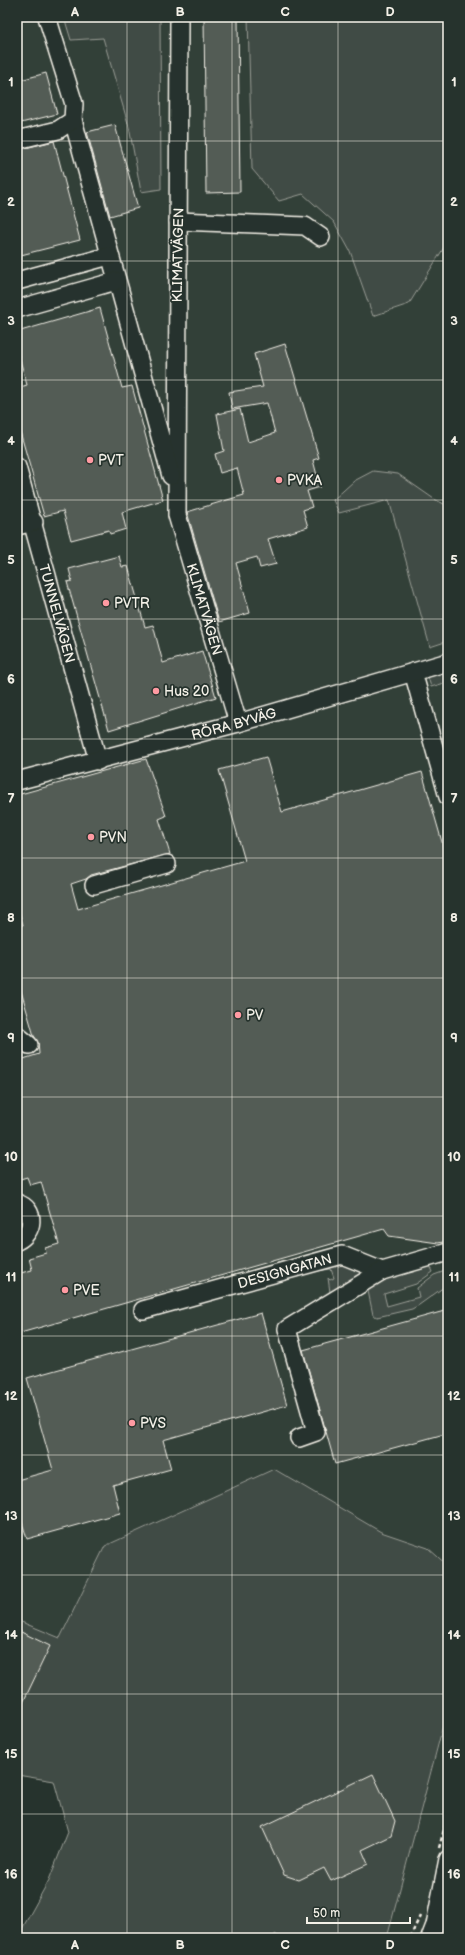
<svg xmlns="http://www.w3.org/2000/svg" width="465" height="1955" viewBox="0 0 465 1955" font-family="'Balsamiq Sans',sans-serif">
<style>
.built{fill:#333f39}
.green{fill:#414b45;stroke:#9a9e96}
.building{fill:#525c55;stroke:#f4f1e8}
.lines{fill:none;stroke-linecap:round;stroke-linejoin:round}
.minor-casing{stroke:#f4f1e8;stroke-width:20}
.path{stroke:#f4f1e8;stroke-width:2.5;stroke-dasharray:4 3;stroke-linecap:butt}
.minor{stroke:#26332d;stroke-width:17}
.grid{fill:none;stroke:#f4f1e8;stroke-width:1;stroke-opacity:0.55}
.poi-dot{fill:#ff9aa2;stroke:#26332d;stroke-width:1.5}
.labels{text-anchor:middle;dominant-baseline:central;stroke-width:3.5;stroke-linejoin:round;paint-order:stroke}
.street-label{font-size:14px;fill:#f4f1e8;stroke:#26332d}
.poi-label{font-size:14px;fill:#f4f1e8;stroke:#26332d;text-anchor:start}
.neatline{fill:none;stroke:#f4f1e8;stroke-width:1.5}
.grid-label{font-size:13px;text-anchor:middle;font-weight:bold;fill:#f4f1e8}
</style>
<rect width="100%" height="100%" fill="#26332d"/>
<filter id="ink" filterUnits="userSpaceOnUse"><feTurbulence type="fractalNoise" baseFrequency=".025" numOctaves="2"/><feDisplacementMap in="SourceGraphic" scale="8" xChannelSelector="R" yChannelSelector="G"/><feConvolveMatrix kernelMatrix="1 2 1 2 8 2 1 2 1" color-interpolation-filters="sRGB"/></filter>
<g filter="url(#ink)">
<!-- built -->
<g class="built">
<path d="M17,17H64L71,40L103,38L129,127L141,191L161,189L160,17H248L252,169L279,201L303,193L333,221L350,251L373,316L409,304L448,241V506L434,499L398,474L339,513L389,500L430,647L448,641V1566L428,1548L381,1532L274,1469L105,1546L60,1638L19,1621L17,1547Z"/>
<path d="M448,1707V1938H387L439,1744Z"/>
</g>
<!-- green -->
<g class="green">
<path d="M64,17H160L161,189L141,192L129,127L103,38L71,40Z"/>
<path d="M248,17H448V241L409,304L373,316L350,251L334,222L303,194L279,201L252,169Z"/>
<path d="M373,471L398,474L434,499L448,506V641L430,647L389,500L339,513L333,500L354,481Z"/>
<path d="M448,672V682L431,687L428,677Z"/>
<path d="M428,1261L433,1272L416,1284L384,1294L387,1306L419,1297L417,1288L434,1275L448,1270V1280L444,1287L419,1305L412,1309L377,1317L373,1315L367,1286Z"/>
<path d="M337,1263L346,1264L360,1270L359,1276L334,1293L330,1292L328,1278L330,1280L334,1278L331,1269L309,1272Z"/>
<path d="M274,1469L381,1532L428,1548L448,1566V1707L387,1938H281L275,1934V1938H17L49,1880L68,1832L54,1781L17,1775V1547L19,1621L60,1638L105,1546Z"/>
</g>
<!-- building -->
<g class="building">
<path d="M204,17H238L240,192L206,193Z"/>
<path d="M46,73L57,114L17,124V81Z"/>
<path d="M115,125L138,208L110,216L87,132Z"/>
<path d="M54,141L80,240L17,256V150Z"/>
<path d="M100,308L122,388L132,386L163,500L122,512L126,529L110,534L109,530L71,540L63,511L44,516L17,421V388L27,385L17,349V332Z"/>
<path d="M285,344L319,458L313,460L320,487L307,491L312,507L303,510L308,527L268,539L276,564L260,568L257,557L236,563L250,613L219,622L187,512L244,495L237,468L220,473L215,454L224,451L217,414L240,409L248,442L275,433L267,403L232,409L229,392L263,387L254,354Z"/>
<path d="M119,556L122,567L128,566L145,627L153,625L163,663L202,651L216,697L109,730L67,582L72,581L69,569Z"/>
<path d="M266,757L282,812L422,772L448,863V1241L438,1243L389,1236L384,1229L17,1334V1274L32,1270L29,1258L46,1253L45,1248L59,1244L41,1182L30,1185L27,1177L17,1180V1061L39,1054L38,1042L34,1036L17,977V926L23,925L17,904V795L146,759L166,816L159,819L170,854L91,875L86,879L71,884L78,909L245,861L219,770Z"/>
<path d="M448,1310V1433L335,1464L303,1350Z"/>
<path d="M261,1313L287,1405L163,1440L171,1469L113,1485L120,1513L27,1539L17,1505V1480L53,1470L27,1378Z"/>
<path d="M17,1630L50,1646L17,1715Z"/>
<path d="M373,1774L395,1821L391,1836L362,1850L368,1864L331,1881L324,1868L299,1880L284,1875L262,1827Z"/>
</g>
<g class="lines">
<defs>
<g id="minor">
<path id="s1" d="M179,17L177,515L238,723"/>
<path d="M73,120L171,476"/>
<path d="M17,140L58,130L73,120L74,104L47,17"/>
<path d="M178,221L305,226L321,237"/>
<path d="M17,281L109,256"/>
<path d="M17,309L116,281"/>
<path id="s2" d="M17,467L98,761"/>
<path d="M17,526L34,522"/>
<path d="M413,672L448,797"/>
<path id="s3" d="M17,781L238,723L448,662"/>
<path d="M94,885L167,864"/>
<path d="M17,1035L29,1045"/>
<path d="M17,1203C37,1209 34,1233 17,1241"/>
<path id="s4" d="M143,1310L342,1255L382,1271L448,1252"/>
<path d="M299,1438L316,1432L287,1329L382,1271"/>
<path d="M430,1938L435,1925L448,1859"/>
</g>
</defs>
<!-- minor casing -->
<use href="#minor" class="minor-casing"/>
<!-- path -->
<g class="path">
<path d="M439,1848L448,1815"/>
<path d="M410,1938L420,1916"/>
</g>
<!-- minor -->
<use href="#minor" class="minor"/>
</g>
</g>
<!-- grid -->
<path class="grid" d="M127,17V1938M232,17V1938M338,17V1938M17,141H448M17,261H448M17,380H448M17,500H448M17,619H448M17,739H448M17,858H448M17,978H448M17,1097H448M17,1216H448M17,1336H448M17,1455H448M17,1575H448M17,1694H448M17,1814H448"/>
<!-- markers -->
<g class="poi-dot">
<circle cx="90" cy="460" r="4"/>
<circle cx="279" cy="480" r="4"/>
<circle cx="106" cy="603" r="4"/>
<circle cx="156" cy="691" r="4"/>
<circle cx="91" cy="837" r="4"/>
<circle cx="238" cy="1015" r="4"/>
<circle cx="65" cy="1290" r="4"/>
<circle cx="132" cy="1423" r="4"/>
</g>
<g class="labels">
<!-- street labels -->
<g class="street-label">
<text transform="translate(178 255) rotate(-89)">KLIMATVÄGEN</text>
<text stroke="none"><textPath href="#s1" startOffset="596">KLIMATVÄGEN</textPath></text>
<text stroke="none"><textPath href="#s2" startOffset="152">TUNNELVÄGEN</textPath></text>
<text stroke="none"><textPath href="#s3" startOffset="224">RÖRA BYVÄG</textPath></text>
<text stroke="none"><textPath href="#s4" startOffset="147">DESIGNGATAN</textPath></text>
</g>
<!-- poi labels -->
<g class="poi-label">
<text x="98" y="460">PVT</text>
<text x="287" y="480">PVKA</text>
<text x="114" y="603">PVTR</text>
<text x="164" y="691">Hus 20</text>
<text x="99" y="837">PVN</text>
<text x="246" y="1015">PV</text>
<text x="73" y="1290">PVE</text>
<text x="140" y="1423">PVS</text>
</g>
</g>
<!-- margin -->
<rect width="465" height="1955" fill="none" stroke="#26332d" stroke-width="44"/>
<!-- scale -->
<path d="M307 1917v6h103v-6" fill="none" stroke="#f4f1e8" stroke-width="2"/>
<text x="313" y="1917" font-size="12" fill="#f4f1e8" stroke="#26332d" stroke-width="3" paint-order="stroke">50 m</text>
<rect x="22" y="22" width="421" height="1911" class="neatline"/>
<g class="grid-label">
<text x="75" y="16">A</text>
<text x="180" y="16">B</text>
<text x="285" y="16">C</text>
<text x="390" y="16">D</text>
<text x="11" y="86">1</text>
<text x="454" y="86">1</text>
<text x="11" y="206">2</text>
<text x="454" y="206">2</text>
<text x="11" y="325">3</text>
<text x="454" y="325">3</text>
<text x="11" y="445">4</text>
<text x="454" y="445">4</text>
<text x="11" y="564">5</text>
<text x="454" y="564">5</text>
<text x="11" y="683">6</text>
<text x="454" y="683">6</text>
<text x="11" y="803">7</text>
<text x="454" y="803">7</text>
<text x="11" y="922">8</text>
<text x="454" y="922">8</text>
<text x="11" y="1042">9</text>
<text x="454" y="1042">9</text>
<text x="11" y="1161">10</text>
<text x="454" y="1161">10</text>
<text x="11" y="1281">11</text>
<text x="454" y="1281">11</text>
<text x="11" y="1400">12</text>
<text x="454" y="1400">12</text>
<text x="11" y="1520">13</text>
<text x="454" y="1520">13</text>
<text x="11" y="1639">14</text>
<text x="454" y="1639">14</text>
<text x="11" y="1758">15</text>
<text x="454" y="1758">15</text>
<text x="11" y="1878">16</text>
<text x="454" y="1878">16</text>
<text x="75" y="1949">A</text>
<text x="180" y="1949">B</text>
<text x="285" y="1949">C</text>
<text x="390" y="1949">D</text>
</g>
</svg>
